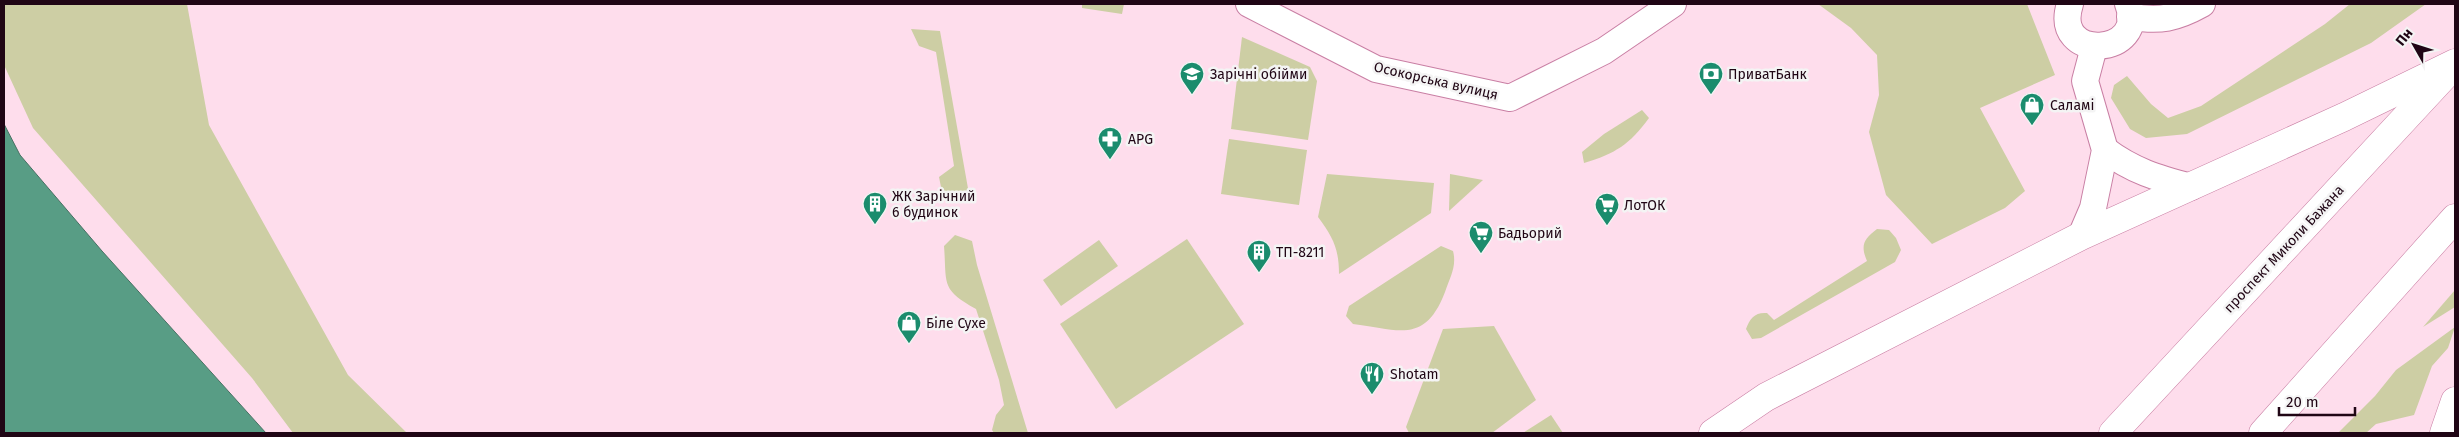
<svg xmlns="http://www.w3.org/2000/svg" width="2459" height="437" viewBox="0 0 2459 437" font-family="'Fira Sans',sans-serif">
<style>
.green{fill:#cdcea4}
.water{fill:#589d85;stroke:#477063}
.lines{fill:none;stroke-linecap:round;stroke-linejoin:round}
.minor-casing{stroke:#c97fa4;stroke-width:28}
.highway-casing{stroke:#c97fa4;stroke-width:29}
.minor{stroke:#fff;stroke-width:26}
.highway{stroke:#fff;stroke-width:28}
.labels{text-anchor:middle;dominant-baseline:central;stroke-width:5;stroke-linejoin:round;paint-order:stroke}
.poi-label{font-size:14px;fill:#200615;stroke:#f4f4f4;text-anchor:start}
.street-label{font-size:14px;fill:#200615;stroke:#f4f4f4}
</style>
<rect width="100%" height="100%" fill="#feddec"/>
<!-- green -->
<g class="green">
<path d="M4,4H187L209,125L348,375L407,433H293L252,378L33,128L4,65Z"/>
<path d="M1082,4H1124L1122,14L1082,8Z"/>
<path d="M1818,4H2027L2055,75L1980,108L2025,191L2005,208L1932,244L1886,195L1869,132L1879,95L1877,55L1851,28Z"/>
<path d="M2350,4H2426L2371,43L2187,134L2146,138L2130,129L2111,98L2114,85L2127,76L2151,104L2168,118L2201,106L2325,24Z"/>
<path d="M911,29L940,31L969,194L959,202L942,192L939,177L954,166L936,52L919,46Z"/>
<path d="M1242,37L1310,67L1317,81L1308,140L1231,129Z"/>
<path d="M1642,110L1649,118C1630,144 1615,154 1584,163L1582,152L1604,134Z"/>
<path d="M1229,139L1307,150L1299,205L1221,194Z"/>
<path d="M1327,174L1434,183L1431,213L1339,274C1339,249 1333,237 1318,217Z"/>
<path d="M1450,174L1483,180L1449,211Z"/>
<path d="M1877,229L1889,230L1896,238L1901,250L1895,262L1761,338L1752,339L1746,329C1750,318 1755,312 1767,313L1774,320L1867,261C1860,245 1864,239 1877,229Z"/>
<path d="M955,235L972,241L977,265L1028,433H994L992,430L996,415L1004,405L999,380L976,309C940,289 947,284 944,246Z"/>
<path d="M1187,239L1244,324L1116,409L1060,324Z"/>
<path d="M1099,240L1118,266L1061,306L1043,280Z"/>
<path d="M1441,246L1453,251C1457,266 1450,277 1445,292C1425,344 1400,330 1353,324L1346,316L1349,306Z"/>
<path d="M2455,290V307L2423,327Z"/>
<path d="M1494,326L1536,400L1492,433H1409L1406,427L1443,329Z"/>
<path d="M2455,327L2448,348L2432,366L2414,415L2376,424L2366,433H2338L2375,396L2396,370Z"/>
<path d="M1551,415L1563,433H1523Z"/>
</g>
<!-- water -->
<path class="water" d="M4,124L20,155L102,251L266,433H4Z"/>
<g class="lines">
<defs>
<g id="minor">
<path d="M1249,4L1376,69L1510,98L1604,51L1673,4"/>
<path d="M2070,4C2051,63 2149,56 2128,4"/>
<path d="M2130,17C2161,21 2175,19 2202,4"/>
<path d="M2105,150C2133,171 2157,178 2191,187"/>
<path d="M2081,236L2093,208L2105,150L2085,81L2094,47"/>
</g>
<g id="highway">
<path d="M1713,433L1766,397L2081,236L2344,117L2455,63"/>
<path d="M2113,433L2447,73"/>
<path d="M2263,433L2455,218"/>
<path d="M2444,433L2455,401"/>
</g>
</defs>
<!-- minor casing -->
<use href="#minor" class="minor-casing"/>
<!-- highway casing -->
<use href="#highway" class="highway-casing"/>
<!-- minor -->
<use href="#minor" class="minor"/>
<!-- highway -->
<use href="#highway" class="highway"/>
</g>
<!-- icons -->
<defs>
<symbol id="school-pin" viewBox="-11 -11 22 30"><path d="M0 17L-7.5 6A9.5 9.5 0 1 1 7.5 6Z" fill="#1b8c6d" stroke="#f4f4f4"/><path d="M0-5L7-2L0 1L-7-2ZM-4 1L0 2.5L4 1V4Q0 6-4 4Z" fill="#fff"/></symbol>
<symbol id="bank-pin" viewBox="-11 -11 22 30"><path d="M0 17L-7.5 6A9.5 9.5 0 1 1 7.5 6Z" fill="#1b8c6d" stroke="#f4f4f4"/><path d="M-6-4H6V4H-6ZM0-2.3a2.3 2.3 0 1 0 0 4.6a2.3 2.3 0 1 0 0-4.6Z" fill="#fff"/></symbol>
<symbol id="shop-pin" viewBox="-11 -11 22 30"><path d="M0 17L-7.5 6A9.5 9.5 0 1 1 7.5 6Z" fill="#1b8c6d" stroke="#f4f4f4"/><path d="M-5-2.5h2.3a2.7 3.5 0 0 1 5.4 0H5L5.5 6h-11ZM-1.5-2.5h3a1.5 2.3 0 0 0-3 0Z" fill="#fff"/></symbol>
<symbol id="pharmacy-pin" viewBox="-11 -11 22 30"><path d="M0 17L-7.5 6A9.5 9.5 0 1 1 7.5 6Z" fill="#1b8c6d" stroke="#f4f4f4"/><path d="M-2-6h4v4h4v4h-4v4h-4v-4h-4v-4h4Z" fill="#fff"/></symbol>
<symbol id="building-pin" viewBox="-11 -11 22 30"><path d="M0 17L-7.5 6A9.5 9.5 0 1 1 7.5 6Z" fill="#1b8c6d" stroke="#f4f4f4"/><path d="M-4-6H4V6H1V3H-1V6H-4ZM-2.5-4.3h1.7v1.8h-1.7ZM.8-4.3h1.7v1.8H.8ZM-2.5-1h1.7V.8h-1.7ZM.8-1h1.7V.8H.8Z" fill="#fff"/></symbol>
<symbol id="supermarket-pin" viewBox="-11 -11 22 30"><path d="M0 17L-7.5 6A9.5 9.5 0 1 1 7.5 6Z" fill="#1b8c6d" stroke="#f4f4f4"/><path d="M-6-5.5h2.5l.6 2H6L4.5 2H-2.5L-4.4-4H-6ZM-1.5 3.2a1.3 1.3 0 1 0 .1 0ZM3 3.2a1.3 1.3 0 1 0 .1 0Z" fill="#fff"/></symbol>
<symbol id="restaurant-pin" viewBox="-11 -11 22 30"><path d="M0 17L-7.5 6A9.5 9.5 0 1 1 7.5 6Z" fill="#1b8c6d" stroke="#f4f4f4"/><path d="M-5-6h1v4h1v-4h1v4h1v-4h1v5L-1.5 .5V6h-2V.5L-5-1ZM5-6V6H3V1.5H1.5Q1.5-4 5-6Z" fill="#fff"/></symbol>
</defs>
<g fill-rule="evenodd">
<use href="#school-pin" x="1178" y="60" width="28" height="38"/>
<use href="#bank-pin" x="1697" y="60" width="28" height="38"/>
<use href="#shop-pin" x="2018" y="91" width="28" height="38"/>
<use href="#pharmacy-pin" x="1096" y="125" width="28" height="38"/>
<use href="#building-pin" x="861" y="190" width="28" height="38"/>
<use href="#supermarket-pin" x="1593" y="191" width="28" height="38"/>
<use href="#supermarket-pin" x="1467" y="219" width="28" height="38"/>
<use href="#building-pin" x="1245" y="238" width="28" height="38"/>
<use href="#shop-pin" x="895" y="309" width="28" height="38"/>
<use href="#restaurant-pin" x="1358" y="360" width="28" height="38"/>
</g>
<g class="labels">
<!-- poi labels -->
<g class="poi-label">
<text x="1210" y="74">Зарічні обійми</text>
<text x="1728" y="74">ПриватБанк</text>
<text x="2050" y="105">Саламі</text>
<text x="1128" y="139">APG</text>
<text x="892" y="196">ЖК Зарічний<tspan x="892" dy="16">6 будинок</tspan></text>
<text x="1624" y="205">ЛотОК</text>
<text x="1498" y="233">Бадьорий</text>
<text x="1276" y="252">ТП-8211</text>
<text x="926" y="323">Біле Сухе</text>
<text x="1390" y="374">Shotam</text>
</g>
<!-- street labels -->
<g class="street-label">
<text transform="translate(1436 81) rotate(13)">Осокорська вулиця</text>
<text transform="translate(2284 249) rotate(-47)">проспект Миколи Бажана</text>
</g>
</g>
<!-- border -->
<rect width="2459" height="437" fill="none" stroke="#200615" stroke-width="10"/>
<!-- north arrow -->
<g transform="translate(2414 45) rotate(309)" stroke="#f4f4f4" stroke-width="4" paint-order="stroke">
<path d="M0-4L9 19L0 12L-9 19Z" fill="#200615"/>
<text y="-8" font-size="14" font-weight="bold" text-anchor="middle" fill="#200615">Пн</text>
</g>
<!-- scale -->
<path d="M2279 407v8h76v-8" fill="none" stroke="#200615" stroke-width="2.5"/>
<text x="2286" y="407" font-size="15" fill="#200615" stroke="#f4f4f4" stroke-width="4" paint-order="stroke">20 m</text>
</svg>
